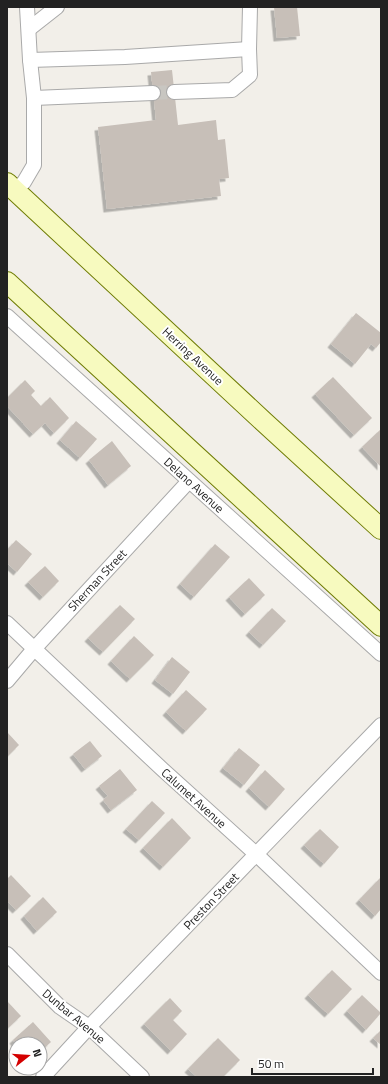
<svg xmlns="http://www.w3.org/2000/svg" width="388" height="1084" viewBox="0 0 388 1084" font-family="'Titillium Web',sans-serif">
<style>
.building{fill:#c7bfb8;filter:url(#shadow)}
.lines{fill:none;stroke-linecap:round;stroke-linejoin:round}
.street-tunnel{stroke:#c8c6c1;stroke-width:14;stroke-dasharray:14 7;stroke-linecap:butt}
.street-casing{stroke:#a9a9a9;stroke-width:16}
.secondary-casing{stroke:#707d05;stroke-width:22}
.street{stroke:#fff;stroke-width:14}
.secondary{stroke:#f7fabf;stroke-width:20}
.labels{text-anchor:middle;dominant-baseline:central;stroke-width:4;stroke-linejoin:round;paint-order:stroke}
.street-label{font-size:12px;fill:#222;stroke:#fff}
</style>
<defs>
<filter id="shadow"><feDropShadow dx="-3.5" dy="3.5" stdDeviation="0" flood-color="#0004"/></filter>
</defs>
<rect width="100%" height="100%" fill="#f2efe9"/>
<!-- building -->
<g class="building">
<path d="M274,7H297L300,36L277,38Z"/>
<path d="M172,70L178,125L216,120L218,140L225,139L229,178L219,179L221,196L107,209L98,127L156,120L151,72Z"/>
<path d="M356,313L381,333V342L376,348L371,344L355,364L331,344Z"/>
<path d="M333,377L372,418L354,435L315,394Z"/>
<path d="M25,380L35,391L31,395L41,406L50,397L69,418L54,433L45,423L33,434L7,406V398Z"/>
<path d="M76,421L97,439L80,458L60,440Z"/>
<path d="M381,429V467L362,447Z"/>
<path d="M112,441L131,466L108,485L89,460Z"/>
<path d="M16,540L32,554L17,572L7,563V550Z"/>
<path d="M215,544L230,557L194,597L180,584Z"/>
<path d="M45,566L59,581L43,597L28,582Z"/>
<path d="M249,578L265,595L245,614L229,597Z"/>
<path d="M120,605L135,619L103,652L88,638Z"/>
<path d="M272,608L286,621L263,645L249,632Z"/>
<path d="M134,636L154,655L130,679L111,661Z"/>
<path d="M172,657L190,672L173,694L155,680Z"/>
<path d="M186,690L207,709L186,731L166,712Z"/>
<path d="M7,732L19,745L7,757Z"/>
<path d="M90,741L102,756L85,769L73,754Z"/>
<path d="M239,748L260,765L244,785L223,768Z"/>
<path d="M120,769L137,790L111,810L103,800L108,796L99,786Z"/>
<path d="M265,770L285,789L269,807L249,788Z"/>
<path d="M152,801L165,813L139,840L126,829Z"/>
<path d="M172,818L191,838L163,867L143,848Z"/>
<path d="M320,829L339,847L324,864L304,845Z"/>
<path d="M11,875L31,896L16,910L7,901V879Z"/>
<path d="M380,878L381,879V909L375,916L359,900Z"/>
<path d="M43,897L57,912L37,931L24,916Z"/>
<path d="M332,970L352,989L328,1014L308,995Z"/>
<path d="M362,995L381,1013L366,1030L347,1011Z"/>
<path d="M170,998L182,1011L173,1020L187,1034L171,1051L144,1024Z"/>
<path d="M7,1001L21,1016L7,1029Z"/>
<path d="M33,1022L51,1042L40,1052V1044H16L13,1040Z"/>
<path d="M381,1030V1045L373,1038Z"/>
<path d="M218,1038L240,1060L223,1077H197L188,1069Z"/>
</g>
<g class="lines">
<!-- street-tunnel -->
<path class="street-tunnel" d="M153,93L174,92"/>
<defs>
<g id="street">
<path d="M29,29L57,7"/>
<path d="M30,60L125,57L249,49"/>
<path d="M174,92L232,90L250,75L249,49L250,7"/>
<path d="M34,98L153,93"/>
<path d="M15,190L24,182L34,165V98L30,60L27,7"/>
<path d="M7,316L381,654"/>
<path d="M7,623L162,769L256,854L381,973"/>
<path d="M7,681L34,649L189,481"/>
<path d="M7,954L60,1007L89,1027L142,1077"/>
<path d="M43,1077L89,1027L381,725"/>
</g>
<g id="secondary">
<path d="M7,183L264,422L381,529"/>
<path d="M7,282L381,626"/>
</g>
</defs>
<!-- street casing -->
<use href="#street" class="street-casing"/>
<!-- secondary casing -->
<use href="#secondary" class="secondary-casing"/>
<!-- street -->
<use href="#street" class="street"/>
<!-- secondary -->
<use href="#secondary" class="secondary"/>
</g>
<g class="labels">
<!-- street labels -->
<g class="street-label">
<text transform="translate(193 356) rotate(43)">Herring Avenue</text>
<text transform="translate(194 485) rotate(42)">Delano Avenue</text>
<text transform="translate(97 580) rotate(-47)">Sherman Street</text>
<text transform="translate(194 798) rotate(42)">Calumet Avenue</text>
<text transform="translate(211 901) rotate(-46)">Preston Street</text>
<text transform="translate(74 1016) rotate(40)">Dunbar Avenue</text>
</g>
</g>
<!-- border -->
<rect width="388" height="1084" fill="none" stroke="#222222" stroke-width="16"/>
<!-- north arrow -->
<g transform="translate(28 1056) rotate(73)"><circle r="19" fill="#ffffff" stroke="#a7a7a7"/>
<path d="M0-3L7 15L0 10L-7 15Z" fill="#d40000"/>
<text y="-6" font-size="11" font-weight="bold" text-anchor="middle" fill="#222222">N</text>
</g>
<!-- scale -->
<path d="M252 1068v6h121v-6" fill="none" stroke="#222222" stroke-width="2"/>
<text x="258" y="1068" font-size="12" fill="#222222" stroke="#ffffff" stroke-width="3" paint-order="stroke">50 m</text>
</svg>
